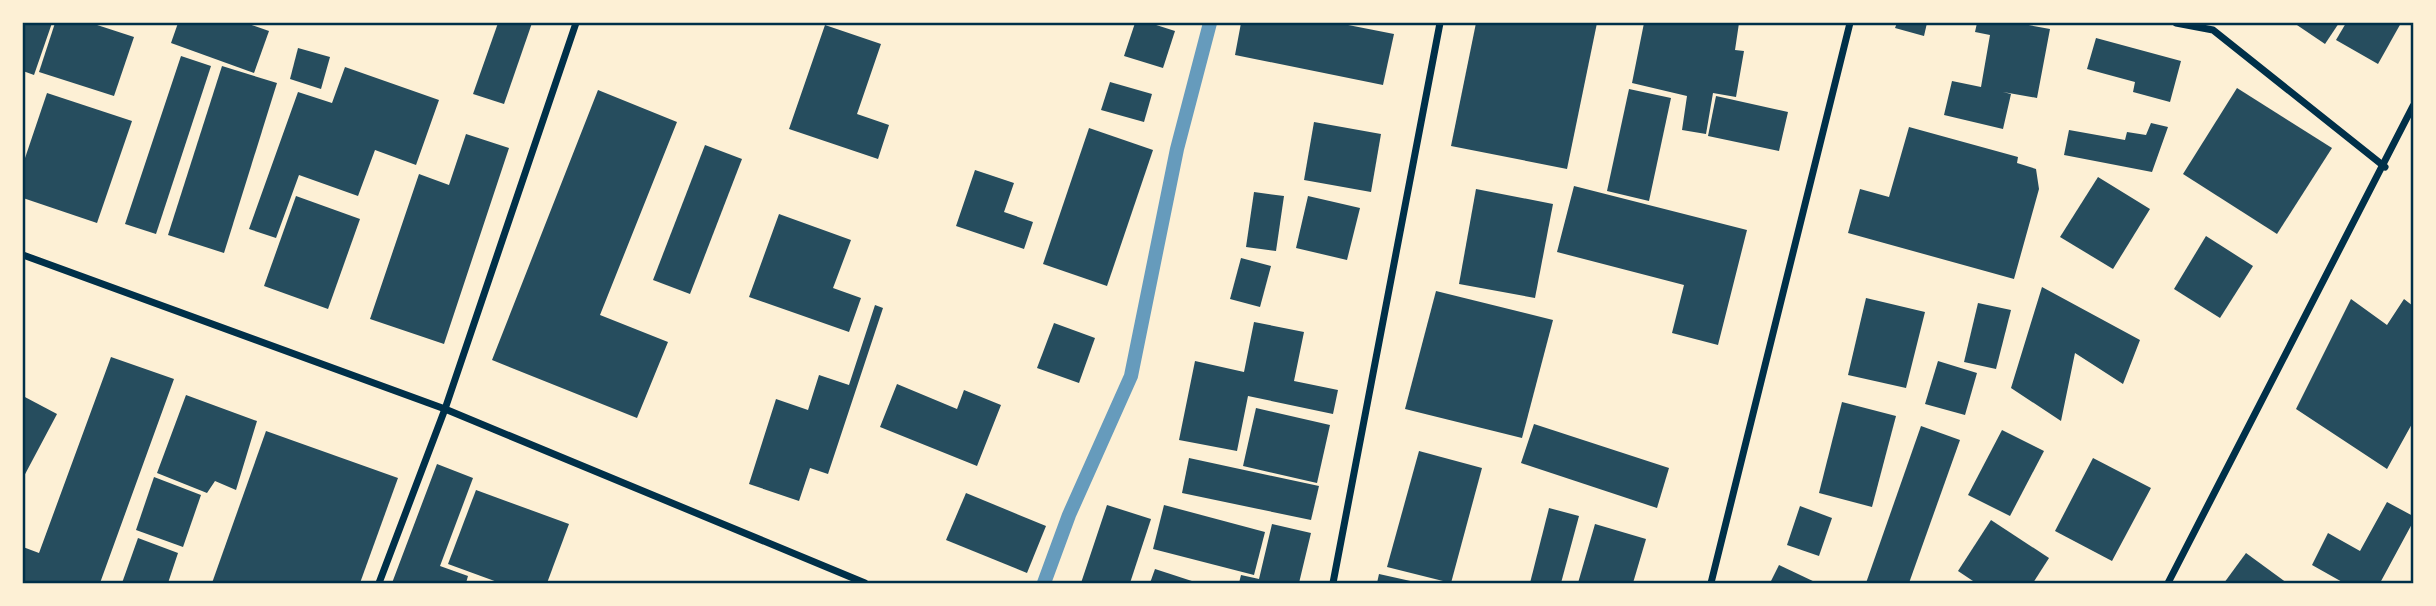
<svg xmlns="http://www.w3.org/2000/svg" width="2436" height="606" viewBox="0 0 2436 606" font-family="Inter,sans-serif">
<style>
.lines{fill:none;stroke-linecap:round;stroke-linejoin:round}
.stream{stroke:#669bbc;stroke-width:14}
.building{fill:#264d5e}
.minor{stroke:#003049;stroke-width:7}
.neatline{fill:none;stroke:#003049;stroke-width:2.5}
</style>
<rect width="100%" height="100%" fill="#fdf0d5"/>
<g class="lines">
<!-- stream -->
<path class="stream" d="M1044,583L1069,515L1131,376L1177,149L1210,23"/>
</g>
<!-- building -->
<g class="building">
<path d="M23,23H52L34,75L23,71Z"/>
<path d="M55,23H91L134,37L114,96L39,72Z"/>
<path d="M178,23H246L269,31L254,73L171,43Z"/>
<path d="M498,23H532L504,104L473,94Z"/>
<path d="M1135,23H1150L1175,31L1163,68L1124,56Z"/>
<path d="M1241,23H1338L1394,34L1383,85L1235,55Z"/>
<path d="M1476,23H1597L1567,169L1451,146Z"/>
<path d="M1644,23H1739L1735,50L1744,51L1736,97L1713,93L1706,134L1682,130L1687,96L1632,83Z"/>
<path d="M1897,23H1927L1924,36L1895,28Z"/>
<path d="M1977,23H2018L2050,29L2037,98L2003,92L2011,94L2003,129L1944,115L1952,81L1981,87L1990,35L1975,32Z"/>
<path d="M2294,23H2339L2325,44Z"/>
<path d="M2346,23H2401L2378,64L2336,40Z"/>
<path d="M825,25L881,44L857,114L889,125L878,159L789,129Z"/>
<path d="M2096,38L2181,61L2170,102L2133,92L2135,82L2087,69Z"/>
<path d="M298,48L330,57L321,89L290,79Z"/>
<path d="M181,56L211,66L156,234L125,224Z"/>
<path d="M222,66L277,83L224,253L168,235Z"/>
<path d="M345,67L439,100L416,165L375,150L358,196L299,175L276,238L249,229L298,92L332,103Z"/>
<path d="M1110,82L1152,94L1144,122L1101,110Z"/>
<path d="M2237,88L2332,148L2277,234L2183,174Z"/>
<path d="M1629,89L1671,98L1649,201L1607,191Z"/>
<path d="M598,90L677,122L600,315L668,342L637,418L492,360Z"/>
<path d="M47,93L132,121L97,223L23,198V164Z"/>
<path d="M1716,96L1788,112L1779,151L1708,136Z"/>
<path d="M1314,122L1381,134L1371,192L1304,180Z"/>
<path d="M2151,123L2168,127L2152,172L2064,155L2069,130L2125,140L2127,132L2146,135Z"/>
<path d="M1909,127L2018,157L2017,163L2036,169L2039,189L2014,279L1848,233L1860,189L1889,197Z"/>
<path d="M1089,128L1153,150L1107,286L1043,264Z"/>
<path d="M466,134L509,148L444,344L370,319L419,174L449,185Z"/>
<path d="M705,145L742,159L690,294L653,280Z"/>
<path d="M975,170L1014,183L1004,212L1033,222L1024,249L956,226Z"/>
<path d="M2098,177L2150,209L2113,269L2060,237Z"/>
<path d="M1574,186L1747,230L1718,345L1672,333L1684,285L1557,252Z"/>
<path d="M1476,189L1553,204L1535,298L1459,284Z"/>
<path d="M1254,192L1284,196L1276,251L1246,247Z"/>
<path d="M296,196L360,219L328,309L264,286Z"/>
<path d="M1308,196L1360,208L1347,260L1296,248Z"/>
<path d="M779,214L851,240L833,288L861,298L849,332L749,297Z"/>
<path d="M2206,236L2253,266L2220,318L2174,289Z"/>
<path d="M1241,258L1271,266L1260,307L1230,299Z"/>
<path d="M2042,287L2140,340L2123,384L2075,353L2061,421L2011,388Z"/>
<path d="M1436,291L1553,320L1522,438L1405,409Z"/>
<path d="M1866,298L1925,312L1906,388L1848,375Z"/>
<path d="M2351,299L2387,325L2404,299L2413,306V422L2387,469L2296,409Z"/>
<path d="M1978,303L2011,310L1996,369L1964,362Z"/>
<path d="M875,305L883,308L828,474L810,468L799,501L749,484L776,399L808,410L819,375L849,385Z"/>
<path d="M1254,322L1304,332L1294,381L1338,390L1333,414L1248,396L1237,451L1179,440L1195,361L1244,372Z"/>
<path d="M1054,323L1095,338L1079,383L1037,368Z"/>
<path d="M111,357L174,379L100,583H23V547L39,553Z"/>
<path d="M1938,361L1977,373L1965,415L1925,404Z"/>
<path d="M897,384L957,409L964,390L1001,405L977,466L880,427Z"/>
<path d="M186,395L257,421L236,490L215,481L207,493L157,473Z"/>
<path d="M23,396L57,414L23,478Z"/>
<path d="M1842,402L1896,416L1872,507L1819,493Z"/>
<path d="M1256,408L1330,425L1317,483L1243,466Z"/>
<path d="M1534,424L1669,468L1657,508L1521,463Z"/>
<path d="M1921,426L1960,440L1909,583H1866Z"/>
<path d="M2002,430L2044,451L2010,516L1968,495Z"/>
<path d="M266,431L398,478L360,583H212Z"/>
<path d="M1419,451L1482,468L1451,583L1387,567Z"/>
<path d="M1189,458L1319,486L1311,520L1182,493Z"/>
<path d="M2093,458L2151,488L2112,561L2055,531Z"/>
<path d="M437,464L473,478L440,566L468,576L466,583H392Z"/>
<path d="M154,477L201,495L183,547L136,530Z"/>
<path d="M476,490L569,524L547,583H500L448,564Z"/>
<path d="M966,493L1046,526L1027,573L946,540Z"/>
<path d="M2387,502L2413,516V522L2380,583H2344L2312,565L2328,533L2360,551Z"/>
<path d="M1107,505L1151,519L1130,583H1081Z"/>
<path d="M1164,505L1265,532L1254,575L1153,549Z"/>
<path d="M1800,506L1832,518L1819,556L1787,545Z"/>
<path d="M1549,508L1579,516L1561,583H1530Z"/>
<path d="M1991,520L2049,558L2033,583H1976L1958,571Z"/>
<path d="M1272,524L1311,533L1299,583H1239L1241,575L1259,579Z"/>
<path d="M1595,524L1646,539L1633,583H1578Z"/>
<path d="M138,538L178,553L168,583H122Z"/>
<path d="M2246,553L2287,583H2224Z"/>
<path d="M1779,565L1817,583H1770Z"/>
<path d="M1155,569L1198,583H1150Z"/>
<path d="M1379,574L1415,582V583H1377Z"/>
</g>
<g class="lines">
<!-- minor -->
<g class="minor">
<path d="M2176,23L2213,30L2385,167"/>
<path d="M23,255L445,409L865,583"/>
<path d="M379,583L445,409L576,23"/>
<path d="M1333,583L1440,23"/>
<path d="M1711,583L1850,23"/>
<path d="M2168,583L2413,106"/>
</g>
</g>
<!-- border -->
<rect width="2436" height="606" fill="none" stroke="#fdf0d5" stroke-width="49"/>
<rect x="24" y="24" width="2388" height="558" class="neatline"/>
</svg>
